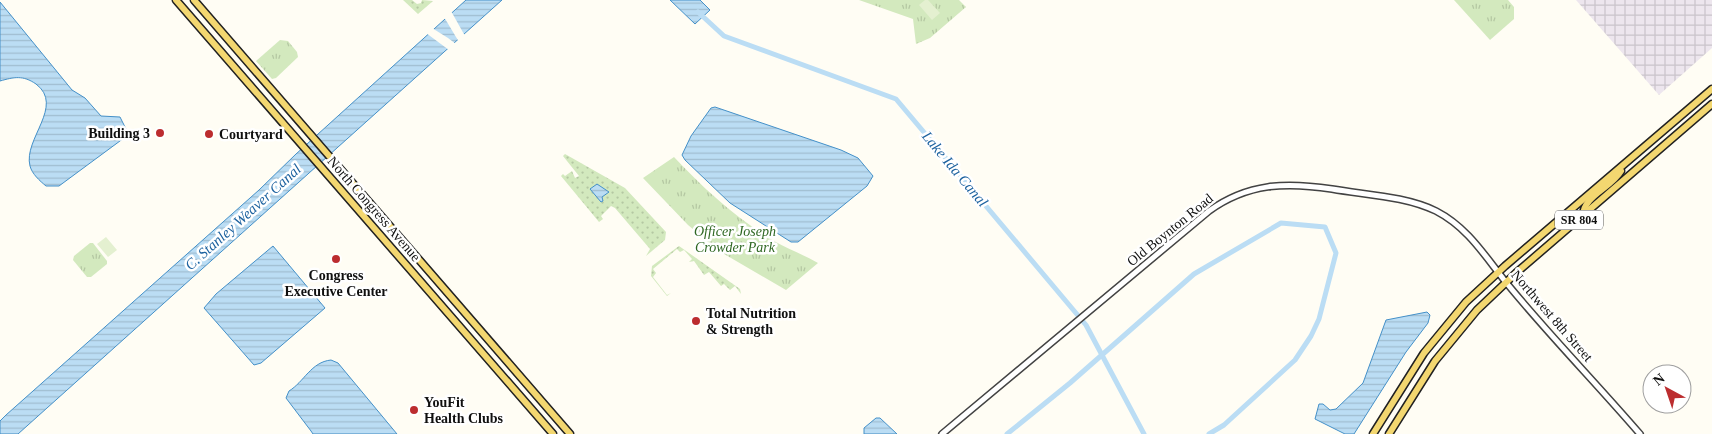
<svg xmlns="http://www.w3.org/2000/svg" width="1712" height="434" viewBox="0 0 1712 434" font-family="'Times New Roman',serif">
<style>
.industrial{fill:url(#industrial-grid)}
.grass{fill:url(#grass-dots)}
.park{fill:url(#park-tufts)}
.pitch{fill:#e4f0d0}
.water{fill:url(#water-rules);stroke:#4490c8}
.pier{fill:#fffdf4}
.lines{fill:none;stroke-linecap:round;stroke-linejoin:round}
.canal{stroke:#bbddf4;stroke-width:5}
.minor-casing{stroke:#434343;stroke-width:8}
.major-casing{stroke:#212121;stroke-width:9}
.minor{stroke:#fff;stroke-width:5}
.major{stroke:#f3d770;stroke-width:6}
.poi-dot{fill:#bc2d2f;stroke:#fff;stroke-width:2}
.labels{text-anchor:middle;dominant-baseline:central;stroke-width:5;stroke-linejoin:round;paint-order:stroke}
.shield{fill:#fff;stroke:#585858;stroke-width:1}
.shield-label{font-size:12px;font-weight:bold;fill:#101010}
.poi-label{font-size:14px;font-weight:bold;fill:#101010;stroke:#fff;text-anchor:start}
.street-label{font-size:14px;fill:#101010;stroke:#fff}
.park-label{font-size:14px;font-style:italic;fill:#2e6722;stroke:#fff}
.water-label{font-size:15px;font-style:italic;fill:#1d629f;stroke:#fff}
</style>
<defs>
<pattern id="industrial-grid" width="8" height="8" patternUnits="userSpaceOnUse" patternTransform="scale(1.25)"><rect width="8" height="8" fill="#ede6ee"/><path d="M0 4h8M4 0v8" fill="none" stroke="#cac4cb"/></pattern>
<pattern id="grass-dots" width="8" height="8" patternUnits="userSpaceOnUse" patternTransform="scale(1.25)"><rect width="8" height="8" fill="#d3e9be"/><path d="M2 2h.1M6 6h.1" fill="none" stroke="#b4c7a2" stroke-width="1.8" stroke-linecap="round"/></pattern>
<pattern id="park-tufts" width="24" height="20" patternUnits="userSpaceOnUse" patternTransform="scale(1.25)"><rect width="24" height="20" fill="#d3e9be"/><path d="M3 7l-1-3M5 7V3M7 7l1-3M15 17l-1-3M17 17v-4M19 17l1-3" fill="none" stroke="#b4c7a2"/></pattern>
<pattern id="water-rules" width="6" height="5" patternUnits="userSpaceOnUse" patternTransform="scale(1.25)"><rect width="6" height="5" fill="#bbddf4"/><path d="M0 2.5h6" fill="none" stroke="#a0bdd0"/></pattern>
</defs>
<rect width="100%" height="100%" fill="#fffdf4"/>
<!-- industrial -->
<path class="industrial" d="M1576,0H1712V48L1659,95Z"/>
<!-- grass -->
<g class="grass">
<path d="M403,0H412L417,4L421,3L422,0L433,1L418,14Z"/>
<path d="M565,154L625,188L666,232L665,240L646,256L650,249L615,208L611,206L601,216L603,219L599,222L561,176L563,174L565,176L572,171L575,178L579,176L563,156Z"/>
<path d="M679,246L740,289L741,294L735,286L730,290L724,284L721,286L709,272L704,275L694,261L689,262L692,259L684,250L680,252L677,249L653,269L656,273L653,277L667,295L671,293L667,296L651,276L652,266Z"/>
</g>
<!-- park -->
<g class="park">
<path d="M859,0H959L966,7L930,38L916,44L913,19Z"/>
<path d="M1454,0H1508L1514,7V19L1490,40Z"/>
<path d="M280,40L288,41L297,52L298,57L276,78L272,79L256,61Z"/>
<path d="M674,157C704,189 736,218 774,241C788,249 804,255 818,263L786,290L719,251L688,225L643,178Z"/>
<path d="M90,243H93L107,261V264L91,277H87L73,260L74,256Z"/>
</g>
<!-- pitch -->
<g class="pitch">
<path d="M925,0H928L940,13L932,20L919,5Z"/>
<path d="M106,237L117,250L108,257L97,244Z"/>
</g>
<!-- water -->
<g class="water">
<path d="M466,0H502L18,434H0V421L6,415L259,190L296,154Z"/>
<path d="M670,0H700L710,10L695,24Z"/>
<path d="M0,2L72,90L85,98L101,116L120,117L128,133L124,138L59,186H46C40,181 32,174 30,166C23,139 65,106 36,84C23,75 14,77 0,81Z"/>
<path d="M715,107L841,150L858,158L873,176L867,186L798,242H791L730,203L685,160L682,155L691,136L711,108Z"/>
<path d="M597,184L609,192L602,197L603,201L601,202L590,189Z"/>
<path d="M273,246L325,308L261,363L254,365L204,308L216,294Z"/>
<path d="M1427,312L1430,315L1428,323L1406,352L1354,434H1345L1315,419L1319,404H1323L1330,410L1336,409L1363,383L1386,320Z"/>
<path d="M331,360L338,363L397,434H313L311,431L286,398L289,391C304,382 311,362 331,360Z"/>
<path d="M876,418H880L897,434H864V428Z"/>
</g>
<!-- pier -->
<g class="pier">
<path d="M451,11L465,36L459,42L444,17Z"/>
<path d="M432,28L448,38L456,44L449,50L426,33Z"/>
</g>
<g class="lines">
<!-- canal -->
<g class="canal">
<path d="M698,12L724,36L896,99L1086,325L1144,434"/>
<path d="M1007,434L1070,383L1194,274L1281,223L1325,227L1336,253L1319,319L1311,336L1295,360L1224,425L1209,434"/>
</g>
<defs>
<path id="minor" d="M942,434L1209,211C1248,183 1286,182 1332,189C1366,195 1405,196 1436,211C1469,228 1486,258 1509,286C1551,337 1597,384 1640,434"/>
<g id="major">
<path d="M176,0L553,434"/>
<path d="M194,0L570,434"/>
<path d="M1583,216C1583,196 1611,188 1621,171"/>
<path d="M1373,434L1424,353L1466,302L1505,266L1712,89"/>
<path d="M1389,434L1435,361L1477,310L1516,273L1712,104"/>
</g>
</defs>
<!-- minor casing -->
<use href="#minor" class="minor-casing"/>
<!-- major casing -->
<use href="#major" class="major-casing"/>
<!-- minor -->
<use href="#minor" class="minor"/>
<!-- major -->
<use href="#major" class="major"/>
</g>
<!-- markers -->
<g class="poi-dot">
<circle cx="160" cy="133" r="5"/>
<circle cx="209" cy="134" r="5"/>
<circle cx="336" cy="259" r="5"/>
<circle cx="696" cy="321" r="5"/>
<circle cx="414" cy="410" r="5"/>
</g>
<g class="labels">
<!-- shield labels -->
<rect class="shield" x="1555" y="210.5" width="48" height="19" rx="4"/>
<g class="shield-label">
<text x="1579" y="220">SR 804</text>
</g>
<!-- poi labels -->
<g class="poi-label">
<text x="150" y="133" text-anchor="end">Building 3</text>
<text x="219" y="134">Courtyard</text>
<text x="336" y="275" text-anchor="middle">Congress<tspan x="336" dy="16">Executive Center</tspan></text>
<text x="706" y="313">Total Nutrition<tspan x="706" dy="16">&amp; Strength</tspan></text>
<text x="424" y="402">YouFit<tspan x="424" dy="16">Health Clubs</tspan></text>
</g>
<!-- street labels -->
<g class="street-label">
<text transform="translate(374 209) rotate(49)">North Congress Avenue</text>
<text transform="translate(1170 230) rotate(-39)">Old Boynton Road</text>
<text transform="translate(1552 316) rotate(49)">Northwest 8th Street</text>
</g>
<!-- park labels -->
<g class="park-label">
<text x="735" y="231">Officer Joseph<tspan x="735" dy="16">Crowder Park</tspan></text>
</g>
<!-- water labels -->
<g class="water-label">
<text transform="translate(955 169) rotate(50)">Lake Ida Canal</text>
<text transform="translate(243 217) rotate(-42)">C. Stanley Weaver Canal</text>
</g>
</g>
<!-- north arrow -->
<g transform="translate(1667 389) rotate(320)"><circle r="24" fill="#ffffff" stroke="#9f9f9f"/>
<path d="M0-4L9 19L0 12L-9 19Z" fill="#bc2d2f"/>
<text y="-8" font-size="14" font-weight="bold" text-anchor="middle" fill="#101010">N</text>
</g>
</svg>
